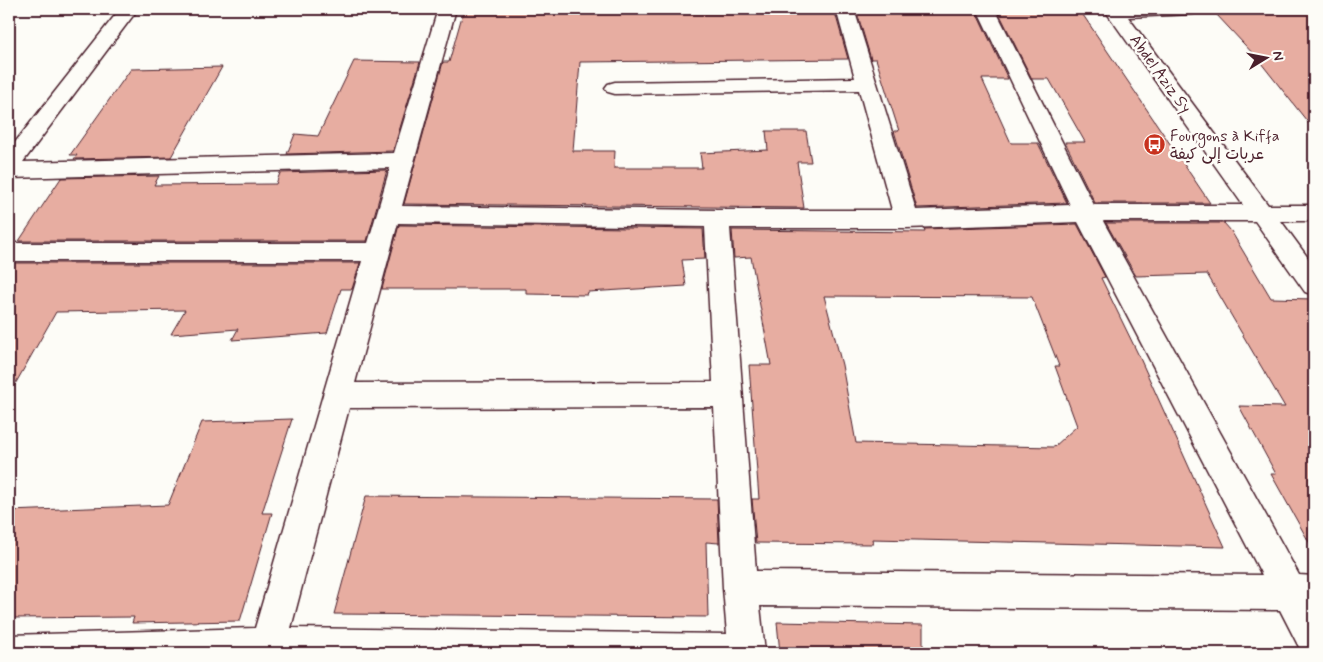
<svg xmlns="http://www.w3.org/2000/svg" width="1323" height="662" viewBox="0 0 1323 662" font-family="Mynerve,'Playpen Sans Arabic',sans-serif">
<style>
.building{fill:#e7ada1;stroke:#4a1f2b;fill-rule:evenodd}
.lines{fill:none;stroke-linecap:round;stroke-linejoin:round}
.minor-casing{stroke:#4a1f2b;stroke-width:3}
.minor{fill:#fdfcf7;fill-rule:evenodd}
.labels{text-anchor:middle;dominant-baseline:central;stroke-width:5;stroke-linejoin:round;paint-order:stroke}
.street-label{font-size:16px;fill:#4a1f2b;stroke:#fdfcf7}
.poi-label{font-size:16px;fill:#4a1f2b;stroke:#fdfcf7;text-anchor:start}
</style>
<rect width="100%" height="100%" fill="#fdfcf7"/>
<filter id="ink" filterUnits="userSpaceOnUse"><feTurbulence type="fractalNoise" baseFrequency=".02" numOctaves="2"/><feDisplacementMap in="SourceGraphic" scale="10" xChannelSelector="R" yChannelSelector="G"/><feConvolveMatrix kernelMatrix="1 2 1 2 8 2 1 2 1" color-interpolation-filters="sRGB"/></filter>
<g filter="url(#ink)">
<!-- building -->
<g class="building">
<path d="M464,9H834L848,59L580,62L573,151H615L614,168H702L700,153L768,150L766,131H806L811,162H797L804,208L404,204L443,62H449Z"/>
<path d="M856,9H975L1008,79H982L1011,143H1038L1067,203L917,208L894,131H899L876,59H871Z"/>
<path d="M997,9H1079L1210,203H1095L1065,142H1085L1049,79H1032Z"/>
<path d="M1314,12V130L1257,58L1216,14Z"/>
<path d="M354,61L420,62L393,151L287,154L295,134L318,136Z"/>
<path d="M222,67L171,157L74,159L77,155H70L131,69Z"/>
<path d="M387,170L367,241H19L61,178L159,176L154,185L276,184L280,173Z"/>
<path d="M1106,223H1224L1231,231L1271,298L1314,299V551L1271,474H1276L1239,406L1285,407L1207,274L1136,276Z"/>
<path d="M1077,224L1105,277L1101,278L1139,356L1225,547L872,539L873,544L756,543L752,499H759L749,365H771L751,257L734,258L732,230L925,232L924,229ZM824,296L1032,297L1059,366H1055L1077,426L1054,447L856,443L842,365Z"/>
<path d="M399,225L703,229L705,259L682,260L686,286L588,292L587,295L526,294V289H382Z"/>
<path d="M9,263H360L352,289H341L327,333L232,340L238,329L171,334L185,310L56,312L9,395Z"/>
<path d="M292,419L262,513H272L240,621L132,623L134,617L9,618V511L168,505L202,422Z"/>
<path d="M366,496L717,499L719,543L706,542L708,617L334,614Z"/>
<path d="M777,622L923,625V653H780Z"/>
</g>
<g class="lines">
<defs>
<path id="minor" d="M120,9H138L23,162L394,153L438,9H456L402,206L717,210H892L859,90L615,94L608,92L605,88L608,84L615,82L855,78L836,9H854L916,210L1070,205L977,9H995L1094,205H1243L1104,9H1201L1198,13L1192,14L1128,17L1268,205H1314V221H1281L1314,266V295L1305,292L1255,221H1103L1299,575L1314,576V653L1301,651L1280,610L760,606L765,653H9V635L255,628L362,261H9V243H368L390,168L9,178V150ZM1078,222L1262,575L756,571L730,228H907ZM398,223L705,227L713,382L355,383ZM714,407L723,588L727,634L291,628L349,408Z"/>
</defs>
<!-- minor casing -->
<use href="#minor" class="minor-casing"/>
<!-- minor -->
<use href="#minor" class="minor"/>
</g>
</g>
<!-- icons -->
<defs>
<symbol id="bus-disc" viewBox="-11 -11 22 22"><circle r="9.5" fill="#c8321e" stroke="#fdfcf7"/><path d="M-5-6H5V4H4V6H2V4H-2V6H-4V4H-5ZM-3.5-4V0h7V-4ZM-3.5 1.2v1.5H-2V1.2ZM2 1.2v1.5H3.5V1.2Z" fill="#fff"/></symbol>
</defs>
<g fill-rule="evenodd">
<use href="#bus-disc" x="1142" y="132" width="25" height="25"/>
</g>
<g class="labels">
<!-- street labels -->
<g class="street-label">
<text transform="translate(1160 74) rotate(54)">Abdel Aziz Sy</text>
</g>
<!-- poi labels -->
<g class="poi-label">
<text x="1170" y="136">Fourgons à Kiffa<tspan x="1170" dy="18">عربات إلى كيفة</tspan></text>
</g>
</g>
<!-- margin -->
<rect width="1323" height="662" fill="none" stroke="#fdfcf7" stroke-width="30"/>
<rect x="15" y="15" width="1293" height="632" fill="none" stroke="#4a1f2b" stroke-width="2" filter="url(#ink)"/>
<!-- north arrow -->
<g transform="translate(1266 58) rotate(80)" stroke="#fdfcf7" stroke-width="4" paint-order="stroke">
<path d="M0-4L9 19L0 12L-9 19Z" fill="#4a1f2b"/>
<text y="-8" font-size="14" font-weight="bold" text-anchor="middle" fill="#4a1f2b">N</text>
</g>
</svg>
